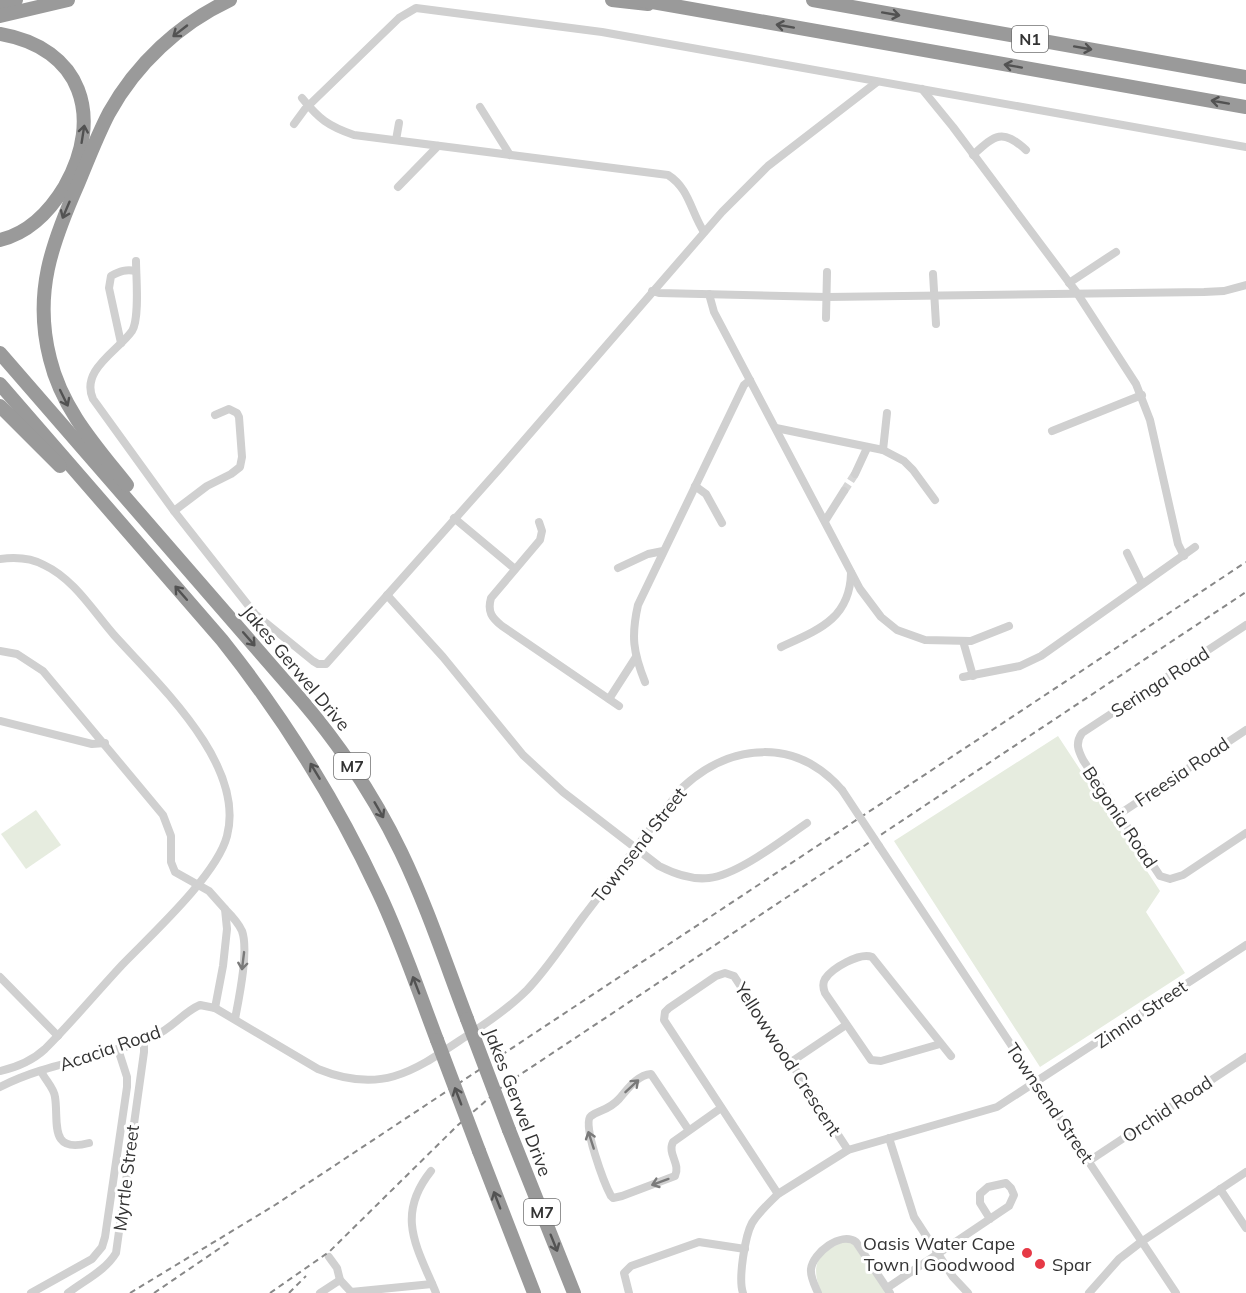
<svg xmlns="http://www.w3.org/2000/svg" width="1246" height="1293" viewBox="0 0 1246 1293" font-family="Mulish,sans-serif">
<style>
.green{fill:#e6ecdf}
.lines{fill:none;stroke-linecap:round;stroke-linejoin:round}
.street-tunnel{stroke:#d6d6d6;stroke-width:8;stroke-dasharray:8 4;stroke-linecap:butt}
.street{stroke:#d0d0d0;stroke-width:8}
.highway{stroke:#9a9a9a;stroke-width:14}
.rail{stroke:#888;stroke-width:2;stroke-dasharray:6 4.5;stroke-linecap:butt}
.street-bridge{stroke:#d0d0d0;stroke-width:8}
.highway-bridge{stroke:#9a9a9a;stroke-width:14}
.oneway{stroke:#525252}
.oneway2{stroke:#7a7a7a}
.poi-dot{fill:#e63946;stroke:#fff;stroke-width:2}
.labels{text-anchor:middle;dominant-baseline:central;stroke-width:6;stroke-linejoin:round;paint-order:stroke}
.shield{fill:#fff;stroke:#707070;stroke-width:1.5}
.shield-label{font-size:16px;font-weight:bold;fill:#333}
.street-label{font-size:18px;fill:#333;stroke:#fff}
.poi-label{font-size:18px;fill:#333;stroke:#fff;text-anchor:end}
</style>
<rect width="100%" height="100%" fill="#fff"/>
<!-- green -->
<g class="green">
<path d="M1058,736L1160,891L1146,912L1185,973L1040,1067L894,841Z"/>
<path d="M36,810L61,845L26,869L1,834Z"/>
<path d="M845,1241L853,1244L886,1293H821C810,1263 817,1254 845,1241Z"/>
</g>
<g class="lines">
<!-- street-tunnel -->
<path class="street-tunnel" d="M844,491L855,474"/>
<!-- street -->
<g class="street">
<path d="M922,89L953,127L1077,293L1136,384L1150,420L1178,544L1184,556"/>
<path d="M302,98C319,119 328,126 354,135L668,175C689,188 691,212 704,232"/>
<path d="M480,107L510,155"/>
<path d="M294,124L305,109L399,18L416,8L602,32L1246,147"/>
<path d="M396,140L399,123"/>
<path d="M973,155C995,135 1002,128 1026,150"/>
<path d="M398,187L438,146"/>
<path d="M136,261C136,276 140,318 132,331C118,351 80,370 93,399L174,511L255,614L313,661L318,664H326L501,467L722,212L768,166L877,82"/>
<path d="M933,274L936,324"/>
<path d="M1069,283L1116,252"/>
<path d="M652,291L659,293L827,297L1204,292L1224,291L1246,285"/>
<path d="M709,294L714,312L860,589L881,617L897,630L925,640L971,641L1009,626"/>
<path d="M826,318L827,272"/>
<path d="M121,343L109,288L111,276C120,271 126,269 136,271"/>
<path d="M776,428L883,450L904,461L913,470L935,500"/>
<path d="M1052,431L1142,395"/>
<path d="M883,450L887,413"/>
<path d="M855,474L867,448"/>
<path d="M695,486L706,494L722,523"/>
<path d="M174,511L207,486L231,474L240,467L242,457L239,417L237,413L229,409L215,415"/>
<path d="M454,518L515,569"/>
<path d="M825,521L844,491"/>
<path d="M539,522L542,531L540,540L491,598C487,612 492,618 502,626L619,706"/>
<path d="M1127,553L1142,584"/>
<path d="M0,559C15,557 31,558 44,565C74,579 93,611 114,635C158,684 246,764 227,836C217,875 151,935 122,965C96,993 72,1022 45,1049C32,1061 18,1067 0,1071"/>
<path d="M618,568L648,554L663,551"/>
<path d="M387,595L443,657L523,755L563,792L659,866C675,874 691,880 709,878C738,875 782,840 807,823"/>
<path d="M1246,625L1082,733C1075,743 1078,750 1083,760L1160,876L1170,879L1183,875L1246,833"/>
<path d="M963,641L973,676"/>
<path d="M781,647C818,630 850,619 851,573"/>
<path d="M0,651L17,654L43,671L163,815L171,836V862L175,872L209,891L225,909L227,929L223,966L215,1008"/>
<path d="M963,677L1020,666L1041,656L1195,547"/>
<path d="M645,682C633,652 631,636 638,605L744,385L750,380"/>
<path d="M609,699L636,657"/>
<path d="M0,721L92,744L105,743"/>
<path d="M1118,815L1246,730"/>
<path d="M879,846L1176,1293"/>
<path d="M225,909C232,916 238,922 242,931C249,950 239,998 235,1019"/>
<path d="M0,977L58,1036"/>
<path d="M940,1044L881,1061L871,1060L825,993C823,988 822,984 825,979C832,968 860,952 872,957L951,1056"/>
<path d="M791,1062L846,1025"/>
<path d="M41,1071C45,1080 54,1088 55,1097C59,1121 48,1154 89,1143"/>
<path d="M0,1087C48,1062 105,1058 154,1036C172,1029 183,1012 200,1005L215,1008L318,1069C382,1095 414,1071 465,1037C487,1023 509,1008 527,990C548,968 565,941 583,917C616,874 649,830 683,787C732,742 797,738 842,790"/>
<path d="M688,1129L651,1074C637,1075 627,1090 619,1099C608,1111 600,1109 591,1116C581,1123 605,1185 611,1196L613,1198L622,1196L675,1176C681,1164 667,1154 673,1142L721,1108"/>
<path d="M889,1138L914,1217L953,1277L968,1293"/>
<path d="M1089,1161L1246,1057"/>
<path d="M431,1171C395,1216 417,1247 436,1293"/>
<path d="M1220,1189L1246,1228"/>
<path d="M778,1194L664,1020L665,1012L669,1008L716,976L725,973L734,976L848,1150"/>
<path d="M329,1257L337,1268L340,1280L352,1293"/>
<path d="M887,1288L1009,1206L1014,1195L1011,1188L1006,1183L988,1187L980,1194V1203L990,1219"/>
<path d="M351,1292L432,1284"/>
<path d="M31,1293L92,1259L102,1247L105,1237L127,1087V1077L118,1049"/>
<path d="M68,1293C85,1280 105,1271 116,1253L144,1052V1040"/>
<path d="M320,1293L340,1280"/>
<path d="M629,1293L624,1273L631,1266L699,1242L745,1249"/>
<path d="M743,1293C738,1279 745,1236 752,1223C759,1212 769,1203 778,1194L848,1150L997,1107L1246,945"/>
<path d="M818,1293C815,1286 810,1277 811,1269C813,1253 841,1231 856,1242L890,1293"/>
<path d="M1089,1293L1119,1259L1141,1242L1246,1172"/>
</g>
<!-- highway -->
<g class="highway">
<path d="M612,0L648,4"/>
<path d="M641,0L1246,107"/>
<path d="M813,0L1246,77"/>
<path d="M0,4L16,0"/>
<path d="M0,16L68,0"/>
<path d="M0,34C82,48 104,117 65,186C50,211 29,233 0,240"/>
<path d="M0,353L303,702C342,748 375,798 401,852C427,906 446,964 467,1019"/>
<path d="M0,384L222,640C284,718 336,801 378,891C401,939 418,990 437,1040"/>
<path d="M0,406L60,466"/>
<path d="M127,485C96,446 62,409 50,359C33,293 52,243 78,184C88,160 97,136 109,113C136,64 179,24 230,0"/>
<path d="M509,1130L574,1293"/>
<path d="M479,1151L534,1293"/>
</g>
<!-- rail -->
<g class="rail">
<path d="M130,1293L275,1205L1246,562"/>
<path d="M154,1293L229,1242"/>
<path d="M270,1293L329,1252L458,1125L503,1086L1246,592"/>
<path d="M289,1293L306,1276"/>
</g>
<!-- street-bridge -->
<path class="street-bridge" d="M842,790L879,846"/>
<!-- highway-bridge -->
<g class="highway-bridge">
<path d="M467,1019L509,1130"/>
<path d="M437,1040L479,1151"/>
</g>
</g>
<!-- one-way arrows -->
<defs><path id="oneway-shaft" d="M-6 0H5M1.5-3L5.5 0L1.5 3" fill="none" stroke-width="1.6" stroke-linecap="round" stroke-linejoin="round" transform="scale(1.5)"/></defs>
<g class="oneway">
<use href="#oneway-shaft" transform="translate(891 14) rotate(10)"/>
<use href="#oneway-shaft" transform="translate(785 26) rotate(-170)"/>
<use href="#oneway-shaft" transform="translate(180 31) rotate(142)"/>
<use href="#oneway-shaft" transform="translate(1083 48) rotate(10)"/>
<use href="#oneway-shaft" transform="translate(1013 66) rotate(-170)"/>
<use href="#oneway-shaft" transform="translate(1220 102) rotate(-170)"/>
<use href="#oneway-shaft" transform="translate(83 134) rotate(-81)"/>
<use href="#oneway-shaft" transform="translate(66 210) rotate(113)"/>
<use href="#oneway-shaft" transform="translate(64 398) rotate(64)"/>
<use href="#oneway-shaft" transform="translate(181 593) rotate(-131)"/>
<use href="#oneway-shaft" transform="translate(249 639) rotate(49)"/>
<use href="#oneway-shaft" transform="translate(315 771) rotate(-121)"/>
<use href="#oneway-shaft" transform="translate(379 810) rotate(60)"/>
<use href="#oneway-shaft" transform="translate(416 985) rotate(-111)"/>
<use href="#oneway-shaft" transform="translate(458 1096) rotate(-111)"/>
<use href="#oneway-shaft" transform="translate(497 1200) rotate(-111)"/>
<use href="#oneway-shaft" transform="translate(554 1243) rotate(68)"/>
</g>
<g class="oneway2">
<use href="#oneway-shaft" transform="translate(243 961) rotate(97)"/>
<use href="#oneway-shaft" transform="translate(632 1086) rotate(-43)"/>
<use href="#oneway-shaft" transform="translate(591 1140) rotate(-108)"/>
<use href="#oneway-shaft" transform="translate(660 1182) rotate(160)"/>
</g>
<!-- markers -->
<g class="poi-dot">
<circle cx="1027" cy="1253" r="6"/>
<circle cx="1040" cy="1264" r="6"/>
</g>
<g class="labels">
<!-- shield labels -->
<g class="shield">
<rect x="1012" y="26" width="36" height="26" rx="4.5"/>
<rect x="334" y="753" width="36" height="26" rx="4.5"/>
<rect x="524" y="1199" width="36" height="26" rx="4.5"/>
</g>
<g class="shield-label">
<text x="1030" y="39">N1</text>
<text x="352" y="766">M7</text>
<text x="542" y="1212">M7</text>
</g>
<!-- street labels -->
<g class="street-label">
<text transform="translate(296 668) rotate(50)">Jakes Gerwel Drive</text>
<text transform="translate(1160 682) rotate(-33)">Seringa Road</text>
<text transform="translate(1182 772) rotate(-34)">Freesia Road</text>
<text transform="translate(1120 817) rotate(56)">Begonia Road</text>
<text transform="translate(639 845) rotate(-52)">Townsend Street</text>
<text transform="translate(1141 1014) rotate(-34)">Zinnia Street</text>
<text transform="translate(110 1048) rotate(-19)">Acacia Road</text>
<text transform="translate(788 1059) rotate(57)">Yellowwood Crescent</text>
<text transform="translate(518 1102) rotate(69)">Jakes Gerwel Drive</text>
<text transform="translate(1050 1103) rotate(56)">Townsend Street</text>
<text transform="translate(1167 1109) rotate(-34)">Orchid Road</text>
<text transform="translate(126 1178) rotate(-83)">Myrtle Street</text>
</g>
<!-- poi labels -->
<g class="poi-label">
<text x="1015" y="1243">Oasis Water Cape<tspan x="1015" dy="21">Town | Goodwood</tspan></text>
<text x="1052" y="1264" text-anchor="start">Spar</text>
</g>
</g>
</svg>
